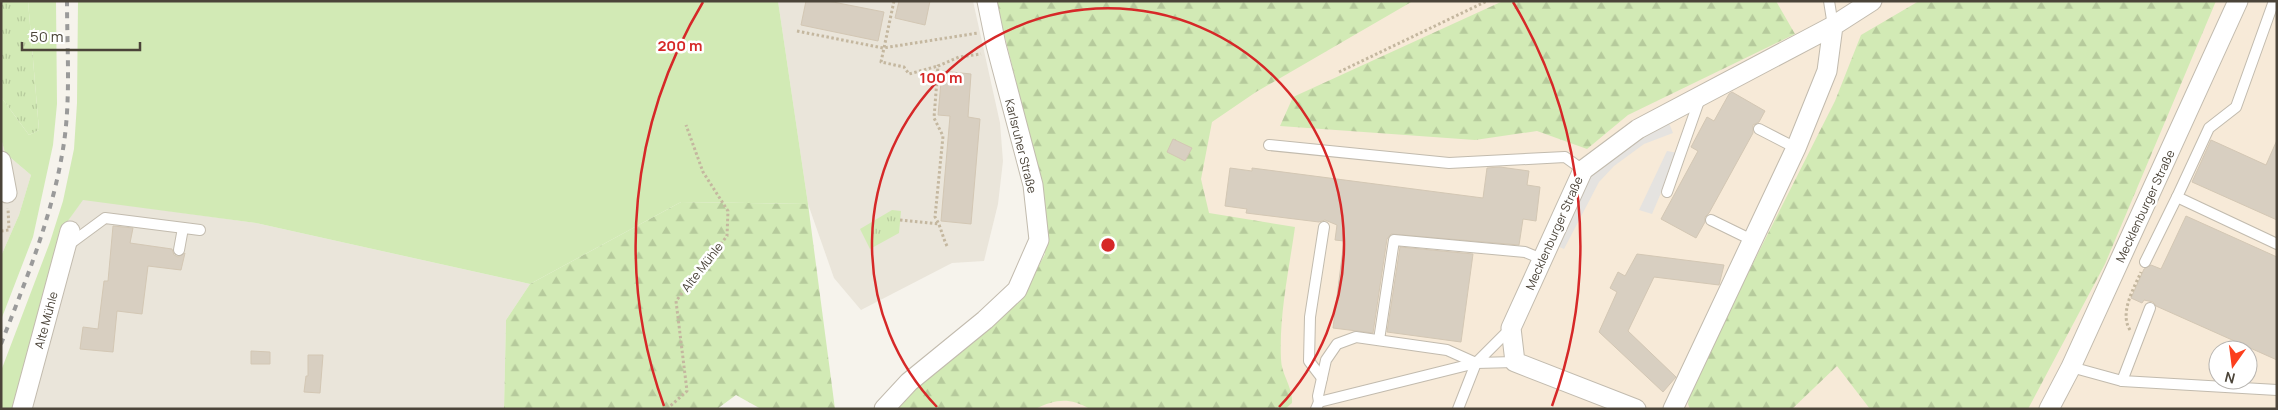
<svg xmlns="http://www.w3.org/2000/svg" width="2278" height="410" viewBox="0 0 2278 410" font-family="Manrope,sans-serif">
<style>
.residential{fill:#eae5da}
.commercial{fill:#f7ead8;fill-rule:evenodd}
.grass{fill:#d2eab5}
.forest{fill:url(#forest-firs)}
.park{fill:url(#park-tufts)}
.parking{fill:#e5e3e0}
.building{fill:#d8cfc1;stroke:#d3c7b4}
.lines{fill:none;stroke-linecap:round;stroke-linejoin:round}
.lane-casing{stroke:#c2bbae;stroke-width:12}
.street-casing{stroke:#c2bbae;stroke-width:21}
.path{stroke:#c4b79f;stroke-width:3;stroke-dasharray:2.5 2.5;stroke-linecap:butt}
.lane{stroke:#fff;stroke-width:10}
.street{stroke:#fff;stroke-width:19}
.rail{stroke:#9a9a9a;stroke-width:4;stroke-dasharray:6 6;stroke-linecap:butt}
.ring{fill:none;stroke:#d62828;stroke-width:2.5}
.labels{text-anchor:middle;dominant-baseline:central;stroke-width:5;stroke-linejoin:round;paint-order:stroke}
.street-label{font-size:12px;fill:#4b4439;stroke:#fff}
.centre{fill:#d62828;stroke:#fff;stroke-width:2.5}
.ring-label{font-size:15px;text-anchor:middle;font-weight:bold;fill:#d62828;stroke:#fff;stroke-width:5;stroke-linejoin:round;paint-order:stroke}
</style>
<defs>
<pattern id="forest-firs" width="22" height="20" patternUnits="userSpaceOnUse" patternTransform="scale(1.25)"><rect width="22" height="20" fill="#d2eab5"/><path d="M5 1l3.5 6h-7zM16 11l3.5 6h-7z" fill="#b6ca9c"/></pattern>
<pattern id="park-tufts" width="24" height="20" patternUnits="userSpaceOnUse" patternTransform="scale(1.25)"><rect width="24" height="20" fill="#d2eab5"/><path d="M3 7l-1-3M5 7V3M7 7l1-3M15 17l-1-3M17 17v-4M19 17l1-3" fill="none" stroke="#b6ca9c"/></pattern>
</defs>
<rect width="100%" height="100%" fill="#f6f3ec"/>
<!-- residential -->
<g class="residential">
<path d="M778,1H973L1000,123L1003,161L998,204L984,261L952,263L861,310L834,278L808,204Z"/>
<path d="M1,138L5,153L31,175L19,215L1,256Z"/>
<path d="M83,199L256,223L530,284L506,320L504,409H16L65,225Z"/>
</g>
<!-- commercial -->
<path class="commercial" d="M996,1H2277V409H890L1021,298L1045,254L1042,186ZM2218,350H2248V380H2218Z"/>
<!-- grass -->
<g class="grass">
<path d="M28,1H56L57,104L53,145L33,237L1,320V256L19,215L31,175L5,153L1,138V97L29,135L39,130Z"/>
<path d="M78,1H778L808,204L681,202L530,284L256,223L83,200L65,225L16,409H1V371L50,242L63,201L74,149L77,103Z"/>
</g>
<!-- forest -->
<g class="forest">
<path d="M996,1H1413L1256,92L1212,122L1201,179L1209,213L1295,227C1289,270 1279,314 1281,359C1281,374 1293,387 1292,403L1285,409H1090C1069,397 1056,399 1035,409H890L1021,298L1045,254L1042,186Z"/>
<path d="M1503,1H1776L1795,34L1628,115L1587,149L1537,131L1475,140L1280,126L1293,97Z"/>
<path d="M1919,1H2216L2105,264L2028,409H1870L1837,366L1792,409H1690L1688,404L1691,386L1835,101L1861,35Z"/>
<path d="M681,202L808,204L835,409H761L736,395L717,409H504L506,320L530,284Z"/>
</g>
<!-- park -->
<g class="park">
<path d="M1,1H28L39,130L29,135L1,97Z"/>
<path d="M892,210L901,211L899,233L870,249L860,229Z"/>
</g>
<!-- parking -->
<g class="parking">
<path d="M1669,123L1673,133L1644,144L1614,166L1599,182L1564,249L1555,245L1589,176L1641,135Z"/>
<path d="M1667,151L1678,153L1652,214L1639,210Z"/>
</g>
<!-- building -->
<g class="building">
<path d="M806,1H828L884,12L878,41L801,25Z"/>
<path d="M899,1H930L925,25L895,18Z"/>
<path d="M942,71L971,74L968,117L980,119L971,224L941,221L950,116L938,115Z"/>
<path d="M1732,92L1765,111L1759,122L1753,125V133L1709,213L1705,217V222L1696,238L1661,219L1698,151L1691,147L1707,117L1714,121L1729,94Z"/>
<path d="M1173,139L1192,148L1185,161L1167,152Z"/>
<path d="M2211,140L2266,165L2277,140V220L2192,182Z"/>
<path d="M1500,167L1529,171L1527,185L1540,187L1536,221L1523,219L1519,245L1391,234L1387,239L1373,333L1333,328L1344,241L1335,240L1337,225L1325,220L1319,222L1246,213L1247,209L1225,206L1230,168L1252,171V168L1483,198L1487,168Z"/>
<path d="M2186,216L2277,257V360L2156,306L2153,302L2144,300L2142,303L2131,298L2144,269L2151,265L2161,269Z"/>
<path d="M113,226L133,228L130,243L172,249L174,255L178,257L185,253L181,270L148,266L142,314L117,311L113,352L80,349L83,327L98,329L104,281H108Z"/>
<path d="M1400,247L1473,254L1461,342L1387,332Z"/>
<path d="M1637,254L1724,265L1719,285L1654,277L1628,331L1676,377L1663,392L1599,332L1617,292L1610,288L1618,272L1625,276Z"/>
<path d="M251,351L270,352V364H251Z"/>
<path d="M308,355H323L320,393L304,392L306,376H308Z"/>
</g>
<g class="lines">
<defs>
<g id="lane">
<path d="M1829,1L1833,26"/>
<path d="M2274,1L2236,107L2209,128L2177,197L2277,244"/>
<path d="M1759,129L1796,148"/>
<path d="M1269,145L1449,163L1565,157L1583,170"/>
<path d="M1667,192L1700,98"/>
<path d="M1711,220L1752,240"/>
<path d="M67,246L105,218L200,230"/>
<path d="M179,250L183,228"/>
<path d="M2145,262L2177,197"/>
<path d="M1511,328L1476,363L1515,362"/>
<path d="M1379,340L1394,240L1525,252L1542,259"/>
<path d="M2071,367L2122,381L2277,390"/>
<path d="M1322,378L1309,361L1310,317L1324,227"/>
<path d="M2122,381L2150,308"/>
<path d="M1319,402L1318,396L1326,360L1337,344L1356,337L1447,350L1476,363"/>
<path d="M1316,409L1319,402L1476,363"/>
<path d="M1458,409L1476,363"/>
</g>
<g id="street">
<path d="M1,161L7,193"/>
<path d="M22,409L70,231"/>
<path d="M884,409L909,382L985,320L1017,290L1039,240L1033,185L996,45L987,1"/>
<path d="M1636,409L1515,362L1511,328L1583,170L1638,129L1833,26"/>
<path d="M1673,409L1796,148L1827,71L1833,26L1872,1"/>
<path d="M2049,409L2071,367L2238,1"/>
</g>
</defs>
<!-- lane casing -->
<use href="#lane" class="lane-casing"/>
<!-- street casing -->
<use href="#street" class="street-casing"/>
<!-- path -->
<g class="path">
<path d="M894,1L881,62L904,67L909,74L938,66"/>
<path d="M797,31L883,48L978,33"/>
<path d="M1339,72L1487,1"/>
<path d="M900,220L939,224"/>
<path d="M1,231L9,230L8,208"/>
<path d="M947,246C942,236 941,226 935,217L943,136L934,118L938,66L959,57L981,54"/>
<path d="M2130,330C2119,313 2134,288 2141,272"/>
<path d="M667,409L687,391L676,301L727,236L728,211L703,172L686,125"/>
</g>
<!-- lane -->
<use href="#lane" class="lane"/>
<!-- street -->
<use href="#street" class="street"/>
<!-- rail -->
<path class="rail" d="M1,344C26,280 52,217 63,149C71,101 67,50 67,1"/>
</g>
<!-- distance rings -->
<g class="ring">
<path d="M937 407A236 236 0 1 1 1279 407"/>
<path d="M664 406A472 472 0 0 1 703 2M1513 2A472 472 0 0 1 1552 406"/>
</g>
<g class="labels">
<!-- street labels -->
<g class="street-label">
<text transform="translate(1021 146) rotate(76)">Karlsruher Straße</text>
<text transform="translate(2145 206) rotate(-65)">Mecklenburger Straße</text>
<text transform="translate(1554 233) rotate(-66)">Mecklenburger Straße</text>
<text transform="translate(702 267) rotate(-52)">Alte Mühle</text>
<text transform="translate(46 320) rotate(-75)">Alte Mühle</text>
</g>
</g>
<circle cx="1108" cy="245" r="8" class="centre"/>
<g class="ring-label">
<text x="680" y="51">200 m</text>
<text x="941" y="83">100 m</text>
</g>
<!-- border -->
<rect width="2278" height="410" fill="none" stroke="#4b4439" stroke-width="5"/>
<!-- north arrow -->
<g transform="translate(2233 365) rotate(194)"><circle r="24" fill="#ffffff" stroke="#b7b4b0"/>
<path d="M0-4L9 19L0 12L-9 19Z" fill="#fc3f1d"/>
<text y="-8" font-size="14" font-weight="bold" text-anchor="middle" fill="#4b4439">N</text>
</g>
<!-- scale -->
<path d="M22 42v8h118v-8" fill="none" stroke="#4b4439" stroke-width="2.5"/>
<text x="30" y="42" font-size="15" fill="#4b4439" stroke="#ffffff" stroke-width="4" paint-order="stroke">50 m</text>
</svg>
